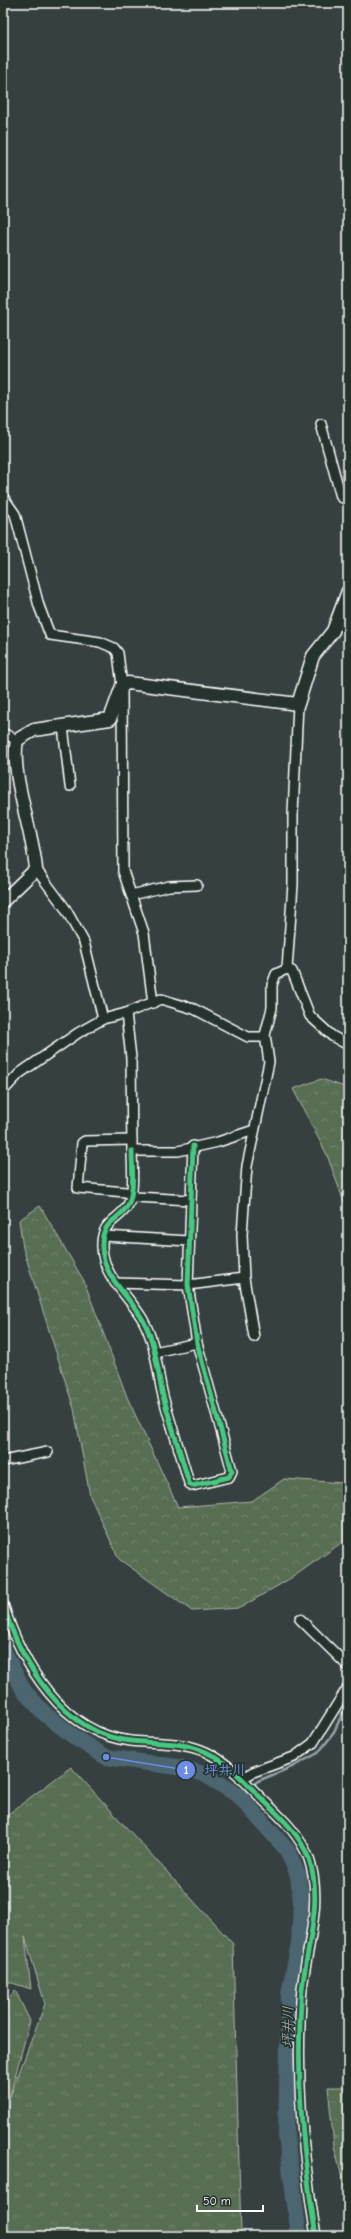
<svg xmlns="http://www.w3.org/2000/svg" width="351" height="2239" viewBox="0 0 351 2239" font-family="'Comic Neue','Klee One',sans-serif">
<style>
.grass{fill:url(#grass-tufts);stroke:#acb6a8}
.forest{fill:url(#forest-crowns);stroke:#acb6a8}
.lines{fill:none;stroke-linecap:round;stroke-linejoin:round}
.stream{stroke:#94a3aa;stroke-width:2.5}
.river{stroke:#4c6571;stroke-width:16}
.minor-casing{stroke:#fff;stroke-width:12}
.tertiary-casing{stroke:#fff;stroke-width:15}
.minor{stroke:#26332d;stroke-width:9}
.tertiary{stroke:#26332d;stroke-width:12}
.cycleway-casing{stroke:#26332d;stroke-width:8}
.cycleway{stroke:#46c982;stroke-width:5}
.labels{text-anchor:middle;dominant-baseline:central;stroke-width:3.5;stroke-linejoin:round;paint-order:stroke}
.water-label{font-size:14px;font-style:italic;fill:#aebabf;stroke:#26332d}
.leader{fill:none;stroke:#6c8ce6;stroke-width:1.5}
.callout-dot{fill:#6c8ce6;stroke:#26332d;stroke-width:1.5}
.mark-label{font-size:12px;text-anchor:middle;font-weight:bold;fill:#fff}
.callout-label{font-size:14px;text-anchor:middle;font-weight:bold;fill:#6c8ce6;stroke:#26332d;stroke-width:3.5;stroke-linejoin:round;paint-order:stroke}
</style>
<defs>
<pattern id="grass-tufts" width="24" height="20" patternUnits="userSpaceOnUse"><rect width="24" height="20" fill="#596e52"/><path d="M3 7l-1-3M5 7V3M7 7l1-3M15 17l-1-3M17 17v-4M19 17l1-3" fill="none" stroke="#72846c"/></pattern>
<pattern id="forest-crowns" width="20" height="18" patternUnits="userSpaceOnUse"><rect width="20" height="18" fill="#596e52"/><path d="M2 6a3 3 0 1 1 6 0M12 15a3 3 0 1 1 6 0" fill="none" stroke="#72846c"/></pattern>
</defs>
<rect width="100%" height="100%" fill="#364040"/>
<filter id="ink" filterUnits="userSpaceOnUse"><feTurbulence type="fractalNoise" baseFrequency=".025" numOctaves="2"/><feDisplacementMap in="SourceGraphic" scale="8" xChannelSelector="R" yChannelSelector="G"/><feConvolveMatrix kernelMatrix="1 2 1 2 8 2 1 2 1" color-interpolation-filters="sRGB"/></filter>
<g filter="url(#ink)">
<!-- grass -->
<path class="grass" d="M71,1767L233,1944L241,2236H3V2006L15,1990L30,2021L9,2099L45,2004L25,1937L31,1989L3,1980V1818Z"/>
<!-- forest -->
<g class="forest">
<path d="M321,1079L348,1088V1213L327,1155L293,1089Z"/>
<path d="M40,1206L84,1281L127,1397L178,1507L252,1501L284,1479L344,1483L348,1478V1538L296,1575L240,1608L192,1611L119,1559L90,1496L74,1409L23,1248L19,1220Z"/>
<path d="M328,2087H348V2201L334,2146Z"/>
</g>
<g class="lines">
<!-- stream -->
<path class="stream" d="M239,1796L258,1781L294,1766L318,1753L333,1734L348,1701"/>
<!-- river -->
<path class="river" d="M3,1650L24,1691L46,1715L77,1739L106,1757L184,1768L206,1775L239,1796L287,1850L298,1875L301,1903L299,1943L289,1994L286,2136L299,2236"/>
<defs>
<g id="minor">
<path d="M321,424L341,497L348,500"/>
<path d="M3,497L15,514L39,606L50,635L100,642L114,648L118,653L122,686L123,871L144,933L153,1003"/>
<path d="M63,726L70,786"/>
<path d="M3,733L17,740"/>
<path d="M36,869L65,908L84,942L103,1019"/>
<path d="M131,895L169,886L197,885"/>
<path d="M287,969L293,884V814L298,704"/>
<path d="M126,1013L131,1058L132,1151H178L218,1142L254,1130"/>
<path d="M3,1091L20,1073L78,1033L103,1019L126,1013L161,999L194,1009L248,1037H262L265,1035"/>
<path d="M132,1140L85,1141L82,1143L78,1188L126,1192L135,1197L190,1200"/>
<path d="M132,1151C132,1166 135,1191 128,1205C119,1221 101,1220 102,1247C103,1278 129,1295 143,1320C156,1343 157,1371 163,1396C171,1425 181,1454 189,1483L192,1486L229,1477L232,1471L197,1343L188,1285L193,1146"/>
<path d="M104,1236L189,1241"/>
<path d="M115,1283L188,1285L244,1278"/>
<path d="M254,1337L244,1278L242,1235L244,1206L247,1166L269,1062L265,1035L272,1008V985L276,974L287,969L292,971L310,1016L332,1036L348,1045"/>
<path d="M154,1352L197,1343"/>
<path d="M3,1461L48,1452"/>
<path d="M3,1604C21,1663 63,1734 131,1741C157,1744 181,1741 206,1752C229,1763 247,1784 265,1802C282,1818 300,1835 309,1859C325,1906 303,1955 301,2002C296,2083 303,2156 316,2236"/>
<path d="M300,1619L348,1666"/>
<path d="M241,1779L253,1772L294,1757L313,1743L348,1687"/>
</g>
<path id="tertiary" d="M3,901L36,869C33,831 10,774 17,740L34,730L110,719L122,686L128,683L298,704L313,656L333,631L348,591"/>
</defs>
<!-- minor casing -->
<use href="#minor" class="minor-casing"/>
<!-- tertiary casing -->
<use href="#tertiary" class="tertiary-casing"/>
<!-- minor -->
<use href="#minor" class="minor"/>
<!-- tertiary -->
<use href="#tertiary" class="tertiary"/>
<defs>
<g id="cycleway">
<path d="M132,1151C132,1166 135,1191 128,1205C119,1221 101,1220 102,1247C103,1278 129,1295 143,1320C156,1343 157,1371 163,1396C171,1425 181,1454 189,1483L192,1486L229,1477L232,1471L197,1343L188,1285L193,1146"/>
<path d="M3,1604C21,1663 63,1734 131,1741C157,1744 181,1741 206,1752C229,1763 247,1784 265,1802C282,1818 300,1835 309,1859C325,1906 303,1955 301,2002C296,2083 303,2156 316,2236"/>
</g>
</defs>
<!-- cycleway casing -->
<use href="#cycleway" class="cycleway-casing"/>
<!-- cycleway -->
<use href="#cycleway" class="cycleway"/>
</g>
</g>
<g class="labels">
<!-- water labels -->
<g class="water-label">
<text transform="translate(288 2027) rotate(-89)">坪井川</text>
</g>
</g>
<!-- callouts -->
<path class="leader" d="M106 1757L186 1770"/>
<g class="callout-dot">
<circle cx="106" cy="1757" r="4"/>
<circle cx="186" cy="1770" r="10"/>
</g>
<g class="mark-label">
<text x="186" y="1774">1</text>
</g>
<g class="callout-label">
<text x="225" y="1775">坪井川</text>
</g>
<!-- margin -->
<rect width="351" height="2239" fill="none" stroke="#26332d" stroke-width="16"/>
<rect x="8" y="8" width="335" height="2223" fill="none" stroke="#fff" stroke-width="1.5" filter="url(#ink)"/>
<!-- scale -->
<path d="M197 2205v6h66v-6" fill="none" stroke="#ffffff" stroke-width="2"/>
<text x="203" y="2205" font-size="12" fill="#ffffff" stroke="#26332d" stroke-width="3" paint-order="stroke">50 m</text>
</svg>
